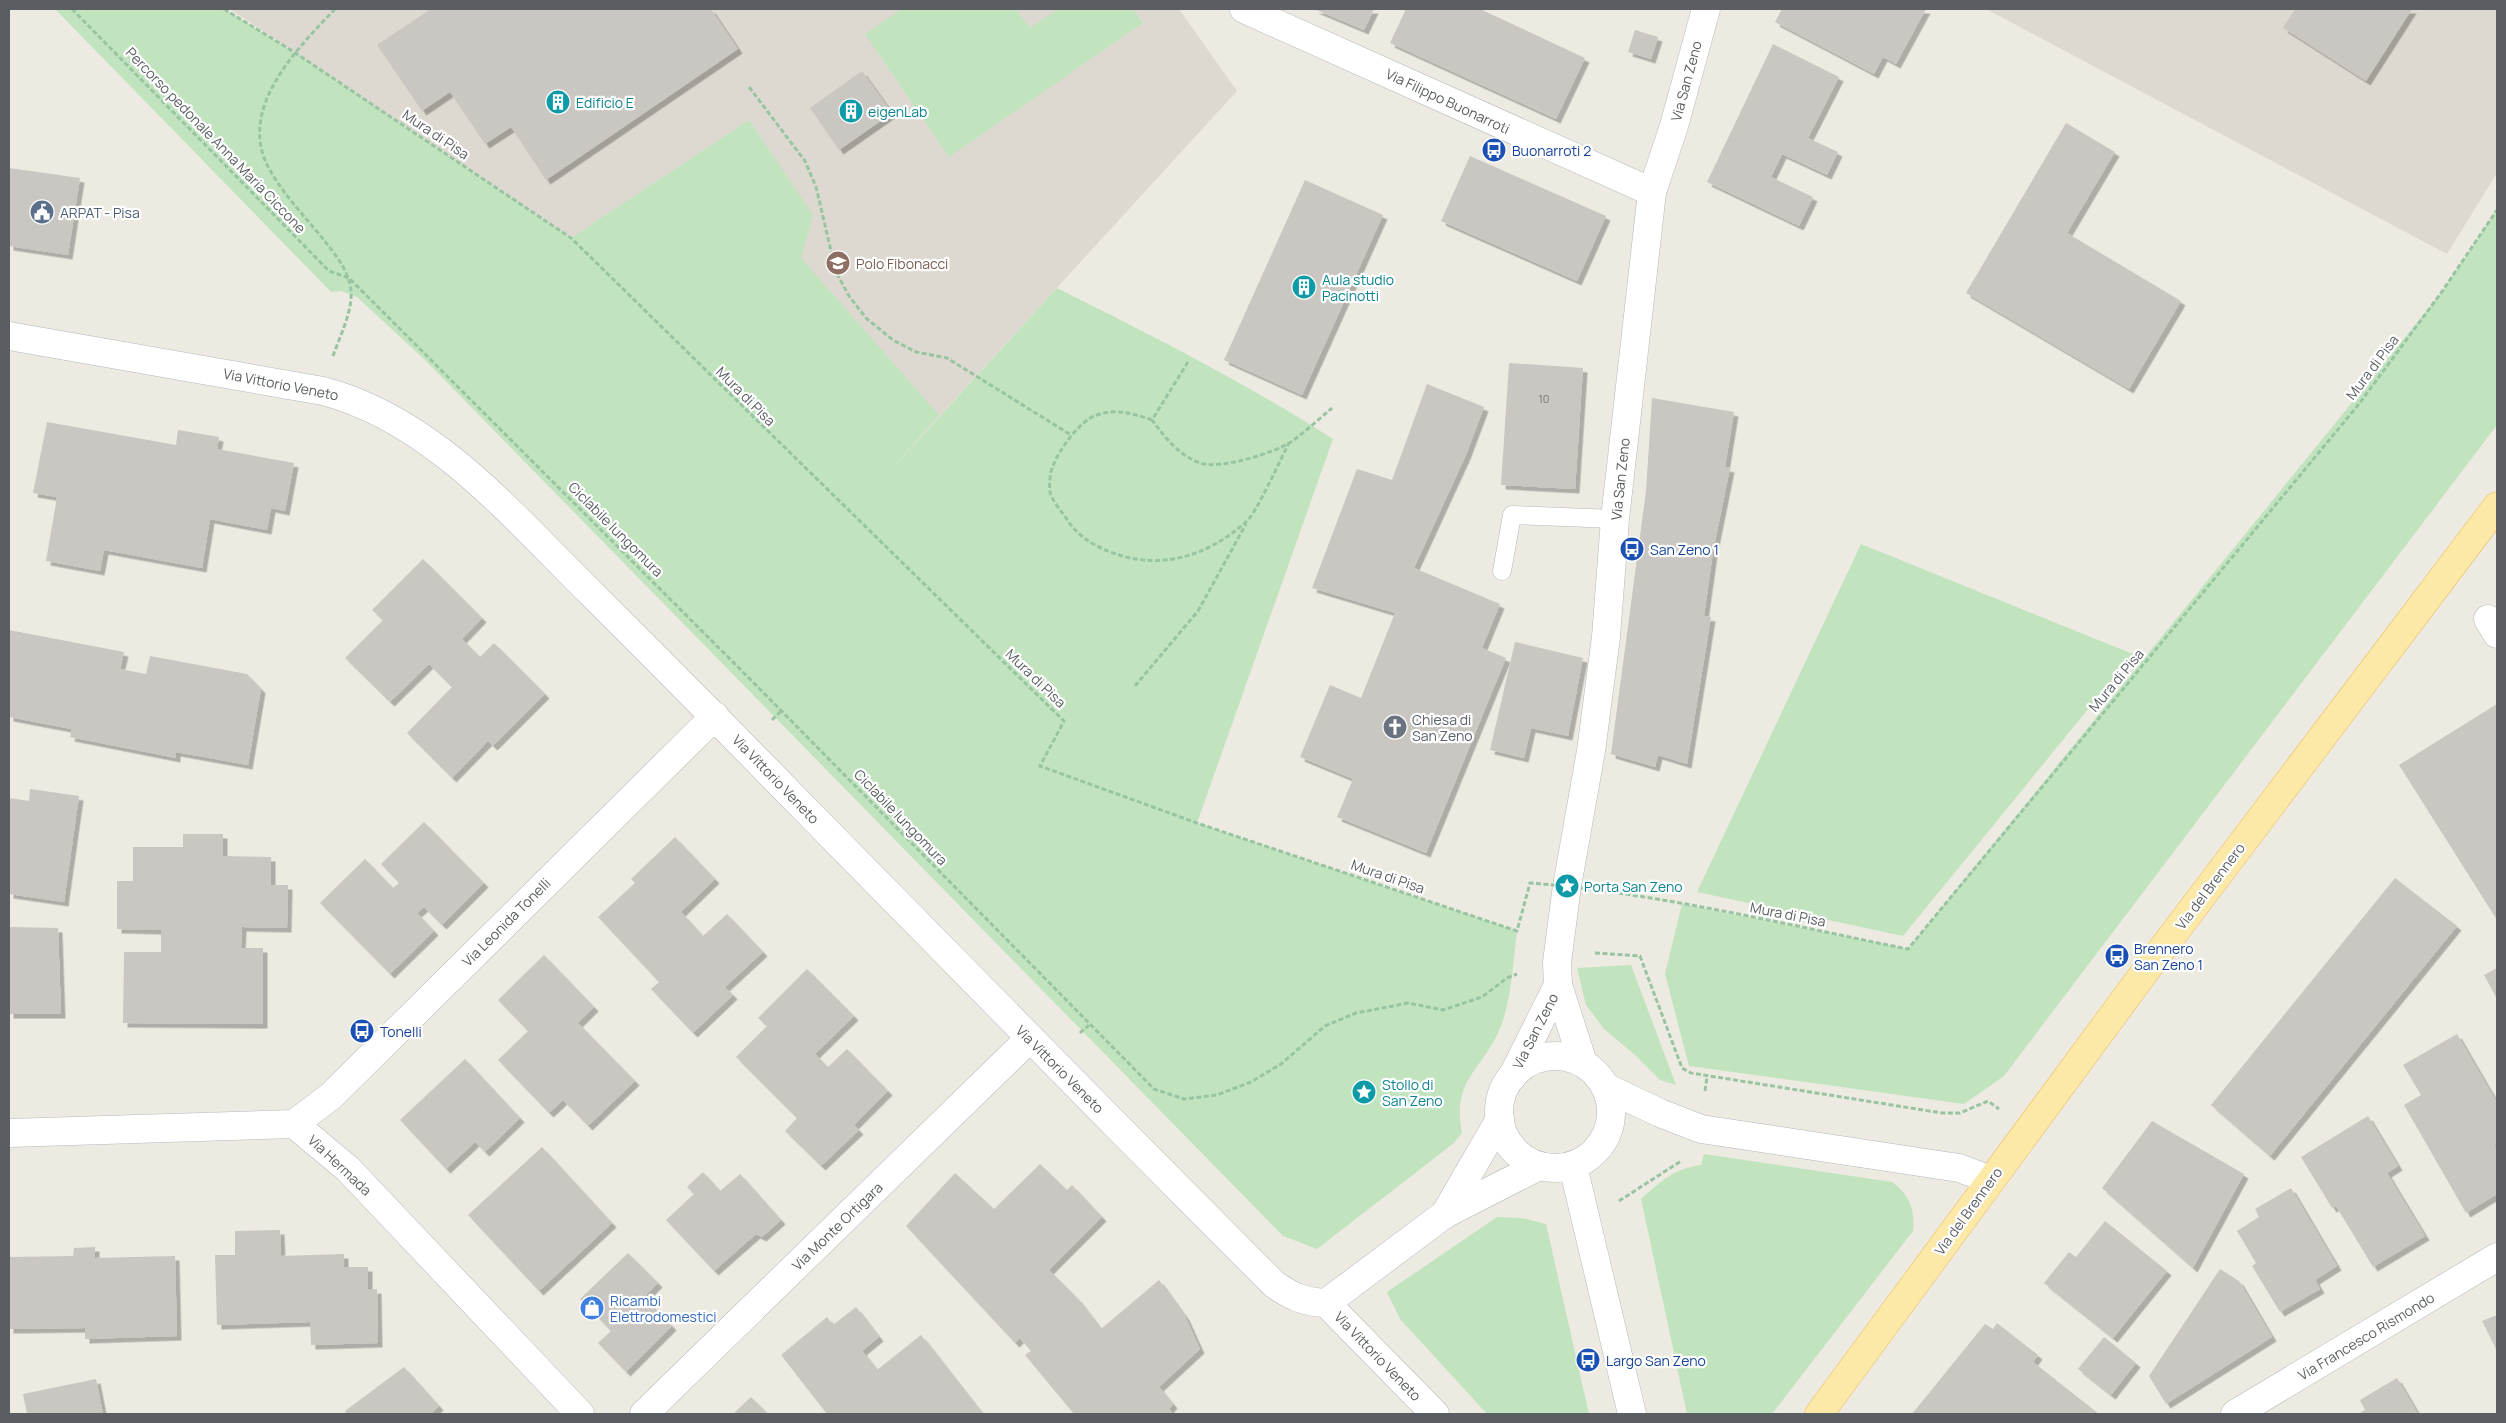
<svg xmlns="http://www.w3.org/2000/svg" width="2506" height="1423" viewBox="0 0 2506 1423" font-family="Manrope,sans-serif">
<style>
.education{fill:#ddd9d0}
.green{fill:#c1e4bf}
.building{fill:#cac6c1;filter:url(#shadow)}
.lines{fill:none;stroke-linecap:round;stroke-linejoin:round}
.service-casing{stroke:#b5b8bc;stroke-width:19}
.minor-casing{stroke:#b5b8bc;stroke-width:29}
.tertiary-casing{stroke:#b5b8bc;stroke-width:29}
.secondary-casing{stroke:#b4b7bc;stroke-width:29}
.primary-casing{stroke:#ecbb5c;stroke-width:29}
.path{stroke:#99c4a2;stroke-width:3;stroke-dasharray:5 2.5;stroke-linecap:butt}
.service{stroke:#fff;stroke-width:18}
.minor{stroke:#fff;stroke-width:28}
.tertiary{stroke:#fff;stroke-width:28}
.secondary{stroke:#fff;stroke-width:28}
.primary{stroke:#fce9a8;stroke-width:28}
.path-bridge{stroke:#99c4a2;stroke-width:3;stroke-dasharray:5 2.5;stroke-linecap:butt}
.labels{text-anchor:middle;dominant-baseline:central;stroke-width:4.5;stroke-linejoin:round;paint-order:stroke}
.number-label{font-size:11px;fill:#76787a}
.street-label{font-size:14px;fill:#5a5e62;stroke:#fff}
.culture-label{font-size:14px;fill:#0d838f;stroke:#fff;text-anchor:start}
.transit-label{font-size:14px;fill:#164399;stroke:#fff;text-anchor:start}
.service-label{font-size:14px;fill:#4e5e75;stroke:#fff;text-anchor:start}
.education-label{font-size:14px;fill:#785e54;stroke:#fff;text-anchor:start}
.worship-label{font-size:14px;fill:#5b616d;stroke:#fff;text-anchor:start}
.shop-label{font-size:14px;fill:#366cbe;stroke:#fff;text-anchor:start}
</style>
<defs>
<filter id="shadow"><feDropShadow dx="4.5" dy="4.5" stdDeviation="0" flood-color="#0004"/></filter>
</defs>
<rect width="100%" height="100%" fill="#edeae2"/>
<!-- education -->
<g class="education">
<path d="M230,9H1179L1237,91L850,514L571,238Z"/>
<path d="M1986,9H2497V173L2447,254Z"/>
</g>
<!-- green -->
<g class="green">
<path d="M55,9H224L294,52L571,238L749,120L813,215L801,258L939,415L887,474L1057,288C1151,335 1244,382 1333,439L1197,823L1517,931C1513,962 1512,997 1501,1026C1484,1070 1451,1078 1462,1133L1454,1143L1317,1249L1283,1236L424,359L357,297L341,291L331,292Z"/>
<path d="M902,9H1016L1030,28L1058,9H1133L1143,23L949,157L865,34Z"/>
<path d="M2497,210V425L2004,1076L1964,1104L1689,1066L1665,974L1682,904L1908,949L2441,293Z"/>
<path d="M1861,544L2133,654L1903,936L1697,892Z"/>
<path d="M1631,965L1676,1085L1660,1080L1634,1054L1604,1029L1586,1005L1577,968Z"/>
<path d="M1704,1154L1892,1182C1910,1195 1915,1209 1913,1231L1772,1414H1687L1641,1199C1660,1182 1675,1168 1701,1165Z"/>
<path d="M1497,1217L1522,1218L1546,1224L1589,1414H1487L1400,1319L1387,1292Z"/>
</g>
<!-- building -->
<g class="building">
<path d="M431,9H711L738,49L546,180L511,127L485,144L450,92L422,111L377,45Z"/>
<path d="M1314,9H1374L1364,30Z"/>
<path d="M1406,9H1480L1585,58L1556,119L1390,43Z"/>
<path d="M1782,9H1926L1896,64L1883,57L1874,74L1775,22Z"/>
<path d="M2295,9H2412L2366,81L2283,28Z"/>
<path d="M1635,30L1658,37L1651,59L1628,52Z"/>
<path d="M1773,44L1839,77L1808,138L1838,152L1827,175L1782,154L1771,177L1813,197L1799,226L1707,182Z"/>
<path d="M862,71L892,113L839,150L810,108Z"/>
<path d="M2066,123L2115,152L2067,233L2181,301L2129,389L1966,293Z"/>
<path d="M1470,156L1606,216L1577,281L1441,221Z"/>
<path d="M9,168L80,178L68,255L9,246Z"/>
<path d="M1305,180L1383,215L1302,395L1224,360Z"/>
<path d="M1509,363L1583,368L1575,489L1501,485Z"/>
<path d="M1427,384L1484,407L1466,455L1414,568L1500,604L1482,648L1506,658L1426,853L1337,817L1353,779L1300,757L1330,685L1361,698L1395,613L1312,588L1357,469L1392,480Z"/>
<path d="M1652,398L1734,412L1725,467L1730,468L1713,552L1704,616L1711,617L1687,764L1658,755L1655,767L1611,754L1646,491Z"/>
<path d="M47,422L176,445L178,430L219,437L217,449L294,463L285,511L271,508L267,530L210,519L202,568L104,550L100,571L46,561L57,497L33,493Z"/>
<path d="M423,559L482,618L462,639L480,657L494,643L545,694L493,746L488,741L452,778L407,733L452,687L429,664L390,702L345,658L383,620L372,610Z"/>
<path d="M9,630L124,652L120,669L146,674L150,656L247,674L261,689L248,765L176,752V758L70,737L72,729L9,717Z"/>
<path d="M1515,642L1583,658L1568,736L1531,728L1524,758L1490,750Z"/>
<path d="M2497,704V920L2399,765Z"/>
<path d="M30,789L79,796L64,902L9,894V798L29,801Z"/>
<path d="M424,822L484,883L442,925L424,907L417,913L434,931L390,974L320,903L365,859L393,888L399,883L381,864Z"/>
<path d="M183,834H223V856L271,857V885H288L287,928L242,927L241,948H263V1024L123,1023L124,952H161V930L117,929V881H133V847H183Z"/>
<path d="M675,837L715,879L681,912L703,936L727,914L763,952L725,987L733,995L693,1033L651,989L659,982L598,917L635,883L631,879Z"/>
<path d="M2395,878L2457,926L2270,1156L2211,1105Z"/>
<path d="M9,927L58,928L61,1014H9Z"/>
<path d="M544,955L594,1007L578,1023L635,1081L588,1126L563,1100L549,1113L498,1060L528,1031L498,1000Z"/>
<path d="M2497,968V999L2484,975Z"/>
<path d="M807,969L854,1016L815,1054L828,1067L847,1049L888,1091L854,1125L859,1130L821,1166L785,1131L797,1118L736,1057L767,1026L758,1018Z"/>
<path d="M2457,1034L2497,1103V1143L2494,1145L2497,1150V1194L2466,1213L2404,1105L2421,1095L2403,1065Z"/>
<path d="M465,1059L520,1118L485,1152L475,1142L446,1169L400,1120Z"/>
<path d="M2368,1116L2398,1166L2387,1173L2425,1236L2373,1267L2336,1206L2332,1208L2301,1157Z"/>
<path d="M2152,1121L2244,1174L2193,1268L2102,1188Z"/>
<path d="M542,1147L612,1223L539,1291L468,1215Z"/>
<path d="M1040,1164L1067,1190L1072,1185L1102,1217L1049,1270L1078,1299L1101,1329L1159,1280L1185,1316L1200,1349L1159,1387L1173,1404L1169,1409L1173,1414H1074L1025,1355L1031,1351L1020,1338L1015,1343L906,1226L955,1173L994,1209Z"/>
<path d="M703,1172L720,1191L740,1174L781,1220L762,1237L756,1234L714,1271L666,1220L694,1194L687,1187Z"/>
<path d="M2291,1188L2337,1266L2315,1280L2320,1289L2280,1312L2252,1266L2256,1263L2237,1231L2259,1217L2255,1209Z"/>
<path d="M2105,1221L2167,1271L2113,1338L2044,1283L2069,1252L2076,1257Z"/>
<path d="M280,1230L281,1256L344,1254V1267H368V1290L377,1289L378,1343L311,1345L310,1322L217,1325L215,1255H235V1231Z"/>
<path d="M95,1247V1258L175,1256L177,1336L85,1339V1328L9,1329V1257L73,1256L74,1248Z"/>
<path d="M628,1253L658,1283L644,1297L672,1326L626,1372L598,1343L611,1331L580,1299Z"/>
<path d="M2220,1269L2239,1281L2272,1337L2166,1404L2149,1376Z"/>
<path d="M856,1307L879,1337L862,1351L877,1370L921,1335L981,1412L978,1414H827L781,1355L827,1317L833,1325Z"/>
<path d="M2497,1315V1351L2482,1321Z"/>
<path d="M1997,1323L2038,1355L2033,1362L2099,1414H1912L1985,1324L1993,1329Z"/>
<path d="M2104,1337L2136,1363L2111,1395L2078,1369Z"/>
<path d="M404,1367L439,1406L431,1414H346L345,1411Z"/>
<path d="M2397,1378L2418,1414H2358L2365,1410L2360,1400Z"/>
<path d="M96,1379L103,1414H27L23,1394Z"/>
<path d="M751,1397L768,1414H733Z"/>
</g>
<g class="lines">
<defs>
<path id="service" d="M1502,571L1512,515L1615,519"/>
<g id="minor">
<path d="M1652,192L1674,126L1706,9"/>
<path d="M2488,619L2497,634"/>
<path d="M294,1124L331,1096L715,716"/>
<path d="M9,1133L294,1124L348,1169L580,1414"/>
<path d="M1326,1303L1435,1414"/>
<path d="M644,1414L1030,1038"/>
<path d="M2235,1414L2497,1257"/>
</g>
<g id="tertiary">
<path d="M1244,9L1652,192L1615,519L1606,637L1591,751L1567,886L1557,962L1558,985L1583,1063"/>
<path d="M1512,1077L1558,985"/>
<path d="M1573,1166L1632,1414"/>
</g>
<g id="secondary">
<path d="M9,336L323,391C434,420 514,518 593,595C661,663 730,732 797,801C956,963 1114,1124 1274,1284C1292,1297 1305,1302 1326,1303L1445,1214L1539,1166"/>
<circle cx="1555" cy="1112" r="56"/>
<path d="M1605,1087L1660,1113L1701,1129L1959,1168L1991,1180"/>
<path d="M1445,1214L1500,1119"/>
</g>
<path id="primary" d="M1819,1414L2147,969L2497,506"/>
</defs>
<!-- service casing -->
<use href="#service" class="service-casing"/>
<!-- minor casing -->
<use href="#minor" class="minor-casing"/>
<!-- tertiary casing -->
<use href="#tertiary" class="tertiary-casing"/>
<!-- secondary casing -->
<use href="#secondary" class="secondary-casing"/>
<!-- primary casing -->
<use href="#primary" class="primary-casing"/>
<!-- path -->
<g class="path">
<path d="M72,9L329,271L349,278L746,675L1154,1089L1184,1099L1217,1095L1251,1082L1281,1064L1325,1026L1356,1013L1408,1003L1443,1010L1482,997L1507,978L1517,974"/>
<path d="M749,87L805,161L816,187L836,272L849,296L866,318L893,340L916,352L947,358L1071,435"/>
<path d="M333,356C339,339 350,316 351,298C353,278 339,259 327,244C309,221 286,198 271,172C234,111 296,50 335,9"/>
<path d="M1188,362L1152,420C1165,437 1178,455 1200,463C1219,470 1274,453 1291,442C1305,432 1319,419 1332,408"/>
<path d="M1152,420C1134,414 1116,408 1097,415C1080,420 1059,450 1053,466C1050,472 1049,485 1050,492C1052,501 1063,513 1068,521C1078,536 1093,545 1110,552C1160,571 1206,557 1246,522C1256,514 1281,458 1289,443"/>
<path d="M1135,686L1198,611L1246,524"/>
<path d="M772,720L781,711"/>
<path d="M1595,953L1640,956L1682,1068L1691,1073L1942,1113H1960L1988,1101L1999,1109"/>
<path d="M1080,1033L1089,1025"/>
<path d="M1705,1091L1707,1077"/>
<path d="M1619,1201L1681,1161"/>
</g>
<!-- service -->
<use href="#service" class="service"/>
<!-- minor -->
<use href="#minor" class="minor"/>
<!-- tertiary -->
<use href="#tertiary" class="tertiary"/>
<!-- secondary -->
<use href="#secondary" class="secondary"/>
<!-- primary -->
<use href="#primary" class="primary"/>
<!-- path-bridge -->
<path class="path-bridge" d="M224,9L294,52L571,238L1064,721L1040,766L1197,823L1517,931L1530,883C1657,893 1783,924 1908,949L2359,404L2441,293L2497,210"/>
</g>
<!-- icons -->
<defs>
<symbol id="building-disc" viewBox="-11 -11 22 22"><circle r="9.5" fill="#0f9aa8" stroke="#fff"/><path d="M-4-6H4V6H1V3H-1V6H-4ZM-2.5-4.3h1.7v1.8h-1.7ZM.8-4.3h1.7v1.8H.8ZM-2.5-1h1.7V.8h-1.7ZM.8-1h1.7V.8H.8Z" fill="#fff"/></symbol>
<symbol id="bus-disc" viewBox="-11 -11 22 22"><circle r="9.5" fill="#1a4fb4" stroke="#fff"/><path d="M-5-6H5V4H4V6H2V4H-2V6H-4V4H-5ZM-3.5-4V0h7V-4ZM-3.5 1.2v1.5H-2V1.2ZM2 1.2v1.5H3.5V1.2Z" fill="#fff"/></symbol>
<symbol id="civic-disc" viewBox="-11 -11 22 22"><circle r="9.5" fill="#5c6f8a" stroke="#fff"/><path d="M-.6-6.5H3V-4.5H.6V-3L4-1V1h2V6H-6V1h2V-1L-.6-3ZM-1.2 2.5V6h2.4V2.5Z" fill="#fff"/></symbol>
<symbol id="university-disc" viewBox="-11 -11 22 22"><circle r="9.5" fill="#8d6e63" stroke="#fff"/><path d="M0-5L7-2L0 1L-7-2ZM-4 1L0 2.5L4 1V4Q0 6-4 4Z" fill="#fff"/></symbol>
<symbol id="church-disc" viewBox="-11 -11 22 22"><circle r="9.5" fill="#6b7280" stroke="#fff"/><path d="M-1.2-6h2.4v3.5h3.3v2.4h-3.3V6h-2.4V-.1h-3.3v-2.4h3.3Z" fill="#fff"/></symbol>
<symbol id="sight-disc" viewBox="-11 -11 22 22"><circle r="9.5" fill="#0f9aa8" stroke="#fff"/><path d="M0-6L1.8-2.2L6-1.7L2.9 1.2L3.7 5.4L0 3.3L-3.7 5.4L-2.9 1.2L-6-1.7L-1.8-2.2Z" fill="#fff"/></symbol>
<symbol id="shop-disc" viewBox="-11 -11 22 22"><circle r="9.5" fill="#3f7fe0" stroke="#fff"/><path d="M-5-2.5h2.3a2.7 3.5 0 0 1 5.4 0H5L5.5 6h-11ZM-1.5-2.5h3a1.5 2.3 0 0 0-3 0Z" fill="#fff"/></symbol>
</defs>
<g fill-rule="evenodd">
<use href="#building-disc" x="544" y="88" width="28" height="28"/>
<use href="#building-disc" x="837" y="97" width="28" height="28"/>
<use href="#bus-disc" x="1480" y="136" width="28" height="28"/>
<use href="#civic-disc" x="28" y="198" width="28" height="28"/>
<use href="#university-disc" x="824" y="249" width="28" height="28"/>
<use href="#building-disc" x="1290" y="273" width="28" height="28"/>
<use href="#bus-disc" x="1618" y="535" width="28" height="28"/>
<use href="#church-disc" x="1381" y="713" width="28" height="28"/>
<use href="#sight-disc" x="1553" y="872" width="28" height="28"/>
<use href="#bus-disc" x="2103" y="942" width="28" height="28"/>
<use href="#bus-disc" x="348" y="1017" width="28" height="28"/>
<use href="#sight-disc" x="1350" y="1078" width="28" height="28"/>
<use href="#shop-disc" x="578" y="1294" width="28" height="28"/>
<use href="#bus-disc" x="1574" y="1346" width="28" height="28"/>
</g>
<g class="labels">
<!-- number labels -->
<g class="number-label">
<text x="1544" y="398">10</text>
</g>
<!-- street labels -->
<g class="street-label">
<text transform="translate(1686 81) rotate(-75)">Via San Zeno</text>
<text transform="translate(1448 101) rotate(25)">Via Filippo Buonarroti</text>
<text transform="translate(436 134) rotate(34)">Mura di Pisa</text>
<text transform="translate(216 140) rotate(46)">Percorso pedonale Anna Maria Ciccone</text>
<text transform="translate(2372 367) rotate(-53)">Mura di Pisa</text>
<text transform="translate(281 384) rotate(11)">Via Vittorio Veneto</text>
<text transform="translate(746 396) rotate(45)">Mura di Pisa</text>
<text transform="translate(1620 479) rotate(-84)">Via San Zeno</text>
<text transform="translate(616 529) rotate(45)">Ciclabile lungomura</text>
<text transform="translate(1036 678) rotate(44)">Mura di Pisa</text>
<text transform="translate(2116 680) rotate(-50)">Mura di Pisa</text>
<text transform="translate(776 779) rotate(46)">Via Vittorio Veneto</text>
<text transform="translate(901 817) rotate(46)">Ciclabile lungomura</text>
<text transform="translate(1388 876) rotate(19)">Mura di Pisa</text>
<text transform="translate(2210 886) rotate(-53)">Via del Brennero</text>
<text transform="translate(1788 914) rotate(11)">Mura di Pisa</text>
<text transform="translate(506 922) rotate(-45)">Via Leonida Tonelli</text>
<text transform="translate(1535 1031) rotate(-63)">Via San Zeno</text>
<text transform="translate(1060 1069) rotate(45)">Via Vittorio Veneto</text>
<text transform="translate(340 1165) rotate(43)">Via Hermada</text>
<text transform="translate(1968 1211) rotate(-54)">Via del Brennero</text>
<text transform="translate(837 1226) rotate(-44)">Via Monte Ortigara</text>
<text transform="translate(2366 1336) rotate(-31)">Via Francesco Rismondo</text>
<text transform="translate(1378 1356) rotate(46)">Via Vittorio Veneto</text>
</g>
<!-- culture labels -->
<g class="culture-label">
<text x="576" y="102">Edificio E</text>
<text x="868" y="111">eigenLab</text>
<text x="1322" y="279">Aula studio<tspan x="1322" dy="16">Pacinotti</tspan></text>
<text x="1584" y="886">Porta San Zeno</text>
<text x="1382" y="1084">Stollo di<tspan x="1382" dy="16">San Zeno</tspan></text>
</g>
<!-- transit labels -->
<g class="transit-label">
<text x="1512" y="150">Buonarroti 2</text>
<text x="1650" y="549">San Zeno 1</text>
<text x="2134" y="948">Brennero<tspan x="2134" dy="16">San Zeno 1</tspan></text>
<text x="380" y="1031">Tonelli</text>
<text x="1606" y="1360">Largo San Zeno</text>
</g>
<!-- service labels -->
<g class="service-label">
<text x="60" y="212">ARPAT - Pisa</text>
</g>
<!-- education labels -->
<g class="education-label">
<text x="856" y="263">Polo Fibonacci</text>
</g>
<!-- worship labels -->
<g class="worship-label">
<text x="1412" y="719">Chiesa di<tspan x="1412" dy="16">San Zeno</tspan></text>
</g>
<!-- shop labels -->
<g class="shop-label">
<text x="610" y="1300">Ricambi<tspan x="610" dy="16">Elettrodomestici</tspan></text>
</g>
</g>
<!-- border -->
<rect width="2506" height="1423" fill="none" stroke="#5a5e62" stroke-width="20"/>
</svg>
